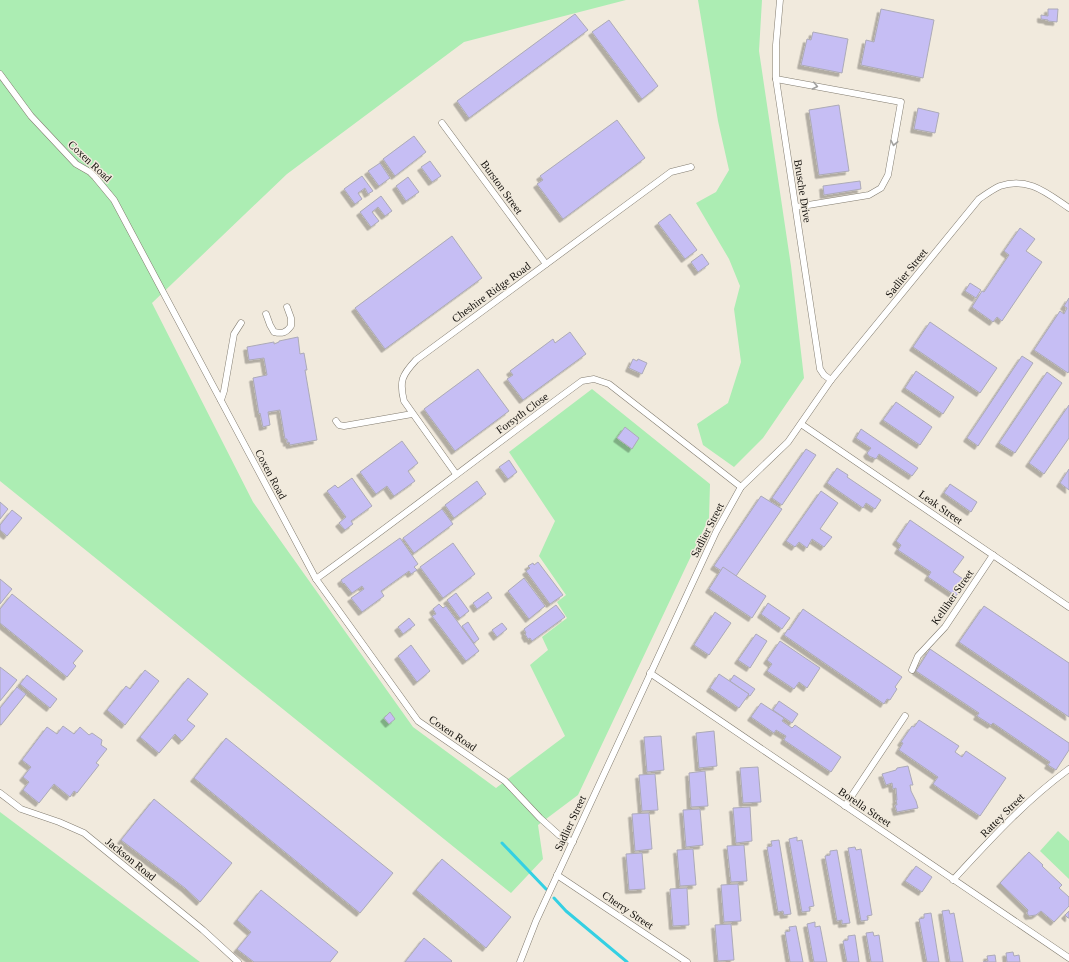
<svg xmlns="http://www.w3.org/2000/svg" width="1069" height="962" viewBox="0 0 1069 962" font-family="Georgia,serif">
<style>
.green{fill:#acedb3}
.lines{fill:none;stroke-linecap:round;stroke-linejoin:round}
.stream{stroke:#34d0e3;stroke-width:3}
.building{fill:#c6bef4;stroke:#acaab7;filter:url(#shadow)}
.lane-casing{stroke:#827c70;stroke-width:7}
.lane{stroke:#fff;stroke-width:6}
.oneway{stroke:#a1a09e}
.labels{text-anchor:middle;dominant-baseline:central;stroke-width:3;stroke-linejoin:round;paint-order:stroke}
.street-label{font-size:11px;fill:#14110d;stroke:#f1eadd}
</style>
<defs>
<filter id="shadow"><feDropShadow dx="-3.5" dy="3.5" stdDeviation="0" flood-color="#0004"/></filter>
</defs>
<rect width="100%" height="100%" fill="#f1eadd"/>
<!-- green -->
<g class="green">
<path d="M0,0H626L464,42L287,174L152,303L253,502L413,727L496,788L565,736L530,665L548,650L542,637L567,618L557,602L566,595L539,556L555,521L509,452L592,389L710,484L709,518L578,795L538,825L543,859L511,893L0,481Z"/>
<path d="M698,0H762L759,51L791,266L804,378L763,438L734,467L703,445L697,424L728,403L741,362L734,309L740,286L729,259L696,203L716,192L729,170L718,121Z"/>
<path d="M0,812L200,962H0Z"/>
<path d="M1058,831L1069,841V879L1040,851Z"/>
</g>
<g class="lines">
<!-- stream -->
<g class="stream">
<path d="M502,843L546,889"/>
<path d="M554,898L566,911L627,962"/>
</g>
</g>
<!-- building -->
<g class="building">
<path d="M881,9L934,20L923,78L861,65L866,40L874,42Z"/>
<path d="M1048,9H1058L1057,22L1048,21V20L1041,19V15L1048,16Z"/>
<path d="M575,14L588,30L469,118L457,101Z"/>
<path d="M609,20L658,86L642,99L592,32Z"/>
<path d="M813,32L848,39L842,73L801,65L807,39L811,40Z"/>
<path d="M839,105L849,171L819,175L809,110Z"/>
<path d="M918,108L939,113L935,133L914,129Z"/>
<path d="M617,120L645,158L563,219L537,184L543,180L540,176Z"/>
<path d="M414,136L426,152L395,176L383,159Z"/>
<path d="M430,161L441,176L432,182L421,167Z"/>
<path d="M380,163L390,178L379,186L368,171Z"/>
<path d="M362,176L373,191L368,194L365,188L358,193L362,199L355,204L344,189Z"/>
<path d="M408,177L419,192L406,201L396,186Z"/>
<path d="M860,181L861,189L824,195L823,186Z"/>
<path d="M381,196L392,211L385,216L378,207L372,212L379,221L371,227L360,212Z"/>
<path d="M670,214L697,250L685,259L658,223Z"/>
<path d="M1020,228L1035,239L1026,251L1042,262L1002,321L997,317L993,322L972,307L982,291L984,292L1009,255L1004,251Z"/>
<path d="M452,236L482,278L385,349L355,308Z"/>
<path d="M702,254L709,264L698,272L691,262Z"/>
<path d="M970,283L981,290L976,298L965,291Z"/>
<path d="M1069,298V371L1068,373L1034,350L1060,311L1064,314L1067,308L1064,306Z"/>
<path d="M930,322L997,368L980,393L913,347Z"/>
<path d="M570,332L586,354L523,400L507,379L513,375L510,371L553,339L555,343Z"/>
<path d="M298,337L300,354L304,353L307,370H305L317,440L290,445L289,442L287,443V439H285L280,410L268,412L270,425L263,427L260,413L259,414L253,378L267,375L264,358L249,360L247,347L274,342V344L279,342V341Z"/>
<path d="M1022,356L1033,363L978,446L967,438Z"/>
<path d="M633,359L637,361L638,359L647,363L642,374L629,368Z"/>
<path d="M478,369L509,411L455,451L424,409Z"/>
<path d="M916,371L954,397L943,414L905,388Z"/>
<path d="M1047,372L1062,383L1015,453L999,443Z"/>
<path d="M896,402L932,427L920,445L883,420Z"/>
<path d="M1069,405V438L1044,474L1029,463Z"/>
<path d="M625,427L639,438L632,449L617,438Z"/>
<path d="M861,429L918,468L912,476L879,454L876,459L869,456L867,453L871,448L856,438Z"/>
<path d="M402,441L418,463L408,471L415,481L394,496L387,486L376,494L360,472Z"/>
<path d="M806,449L816,455L782,505L772,498Z"/>
<path d="M509,460L517,472L508,479L499,467Z"/>
<path d="M837,468L848,475L847,477L881,500L875,509L866,503L863,508L827,483Z"/>
<path d="M1069,469V490L1060,483Z"/>
<path d="M352,478L372,506L351,521L353,524L345,530L339,523L346,517L327,491L335,485L338,488Z"/>
<path d="M477,481L486,494L454,518L445,505Z"/>
<path d="M950,484L977,502L971,512L944,493Z"/>
<path d="M821,491L838,503L820,529L832,537L824,547L812,539L807,548L799,542L795,547L786,541Z"/>
<path d="M761,496L782,509L734,579L714,566Z"/>
<path d="M0,502L8,509L0,519Z"/>
<path d="M442,509L453,524L414,553L403,538Z"/>
<path d="M12,510L22,518L7,536L0,530V525Z"/>
<path d="M910,520L964,557L953,572L966,581L956,596L928,577L931,572L898,550L901,545L896,541Z"/>
<path d="M400,538L418,564L414,567L417,570L411,574L409,571L381,591L384,596L362,612L351,598L364,589L362,586L352,593L344,583L343,584L341,580Z"/>
<path d="M453,543L475,574L443,598L420,567Z"/>
<path d="M538,562L563,595L550,604L526,571L530,568L528,566L533,563L534,565Z"/>
<path d="M723,567L766,596L752,618L709,589Z"/>
<path d="M524,578L545,606L529,619L508,591Z"/>
<path d="M0,579L12,589L0,604Z"/>
<path d="M488,592L492,598L477,609L473,603Z"/>
<path d="M456,593L469,611L460,618L447,600Z"/>
<path d="M12,594L83,651L73,663L76,666L67,677L0,623V609Z"/>
<path d="M768,603L790,618L782,629L761,614Z"/>
<path d="M439,604L443,608L446,606L479,651L466,661L432,616L436,614L433,609Z"/>
<path d="M556,605L565,617L532,641L530,638L528,639L525,634L526,633L524,629Z"/>
<path d="M984,606L1069,663V717L959,642Z"/>
<path d="M803,609L902,677L895,687L897,689L890,700L887,699L884,704L784,635L788,629L789,630Z"/>
<path d="M715,612L731,623L709,655L694,645Z"/>
<path d="M409,618L415,625L403,634L398,627Z"/>
<path d="M468,622L479,639L474,643L462,626Z"/>
<path d="M502,623L507,629L497,637L492,630Z"/>
<path d="M756,634L767,641L750,668L738,660Z"/>
<path d="M780,641L820,668L807,688L799,682L794,689L767,671L772,664L767,660Z"/>
<path d="M411,645L430,671L417,682L398,656Z"/>
<path d="M930,649L1069,743V750L1056,770L1048,765L1050,762L993,723L991,725L977,716L979,713L916,671Z"/>
<path d="M0,667L17,680L0,701Z"/>
<path d="M145,670L159,681L125,725L107,710L126,686L130,689Z"/>
<path d="M719,674L749,694L739,708L710,688Z"/>
<path d="M27,675L57,699L50,708L20,684Z"/>
<path d="M734,675L755,689L750,696L748,695L749,694L730,681Z"/>
<path d="M188,678L208,694L187,720L195,726L182,741L175,734L159,753L140,737Z"/>
<path d="M17,687L26,694L1,725L0,724V708Z"/>
<path d="M779,701L798,714L792,723L773,710Z"/>
<path d="M761,703L784,718L782,721L792,728L795,725L841,757L831,772L784,740L786,736L776,730L774,733L751,717Z"/>
<path d="M390,712L395,719L389,724L384,718Z"/>
<path d="M919,720L959,746L955,752L962,757L966,751L1006,778L980,816L940,789L933,784L938,777L899,750L903,743L901,742L912,726L914,727Z"/>
<path d="M63,726L74,734L80,727L89,735L92,733L102,740L101,745L107,749L96,763L99,765L77,793L74,791L70,797L54,784L39,803L23,790L29,782L23,777L31,767L22,760L47,727L57,734Z"/>
<path d="M714,731L717,766L699,768L696,733Z"/>
<path d="M661,736L664,770L647,772L644,737Z"/>
<path d="M226,738L393,873L360,913L194,778Z"/>
<path d="M908,766L913,785H910L911,791L916,801L918,808L897,812L895,805H897L896,800H897L896,788L893,789L892,783L886,785L882,774L896,770L897,768Z"/>
<path d="M758,767L761,802L743,803L740,768Z"/>
<path d="M705,771L708,806L691,807L689,773Z"/>
<path d="M655,774L658,810L642,811L639,775Z"/>
<path d="M154,799L232,863L200,902L185,888L121,840Z"/>
<path d="M750,807L752,841L736,843L733,808Z"/>
<path d="M700,809L703,845L686,847L683,810Z"/>
<path d="M649,813L652,849L635,851L632,814Z"/>
<path d="M797,837V841L802,840L814,906L809,907L810,911L802,912L789,839Z"/>
<path d="M779,840L791,914L784,915L783,911L778,912L767,847L772,846L771,841Z"/>
<path d="M744,845L747,881L731,882L727,846Z"/>
<path d="M855,847L856,850L861,849L872,915L867,916L868,920L861,921L848,848Z"/>
<path d="M693,849L696,885L680,886L677,850Z"/>
<path d="M837,850L850,923L842,924V920L837,921L825,856L830,855V851Z"/>
<path d="M1029,852L1043,865L1042,866L1062,885L1059,888L1069,897V906L1054,922L1041,911L1036,915L1029,916L1027,913L1028,910L1000,883Z"/>
<path d="M642,853L645,889L629,890L626,854Z"/>
<path d="M442,859L511,917L486,948L416,890Z"/>
<path d="M916,866L932,877L922,892L905,881Z"/>
<path d="M738,884L741,921L724,922L721,885Z"/>
<path d="M687,888L689,925L673,926L670,889Z"/>
<path d="M261,890L338,952L330,962H254L237,949L251,932L237,920Z"/>
<path d="M949,910L950,914L954,913L963,962H950L942,911Z"/>
<path d="M1069,911V918H1068L1065,915Z"/>
<path d="M931,913L939,962H927L919,919L924,918V914Z"/>
<path d="M815,922V927L820,926L827,962H814L807,924Z"/>
<path d="M731,924L734,960L718,961L715,925Z"/>
<path d="M796,926L803,962H790L785,932L790,931L789,927Z"/>
<path d="M873,932L874,936L879,935L883,962H871L866,933Z"/>
<path d="M855,935L859,962H847L843,941L848,940V936Z"/>
<path d="M424,938L452,961L451,962H405Z"/>
<path d="M1013,952L1014,956L1019,955L1020,962H1007L1006,953Z"/>
<path d="M995,955L996,962H983L988,961L987,956Z"/>
</g>
<g class="lines">
<defs>
<g id="lane">
<path d="M780,0L776,45V79L820,369L824,375L831,380"/>
<path d="M0,74L31,116L76,164L90,172L95,177L114,200L316,579L418,721L505,781L540,818L559,835L573,842"/>
<path d="M776,79L901,102L888,175L881,188L869,195L796,207"/>
<path d="M442,123L546,264"/>
<path d="M266,314L270,325L274,332C282,334 286,333 291,326V318L287,307"/>
<path d="M221,400L224,391L234,334L241,323"/>
<path d="M336,421L339,425L344,426L412,414"/>
<path d="M801,424L1069,607"/>
<path d="M456,474L404,401C399,381 402,375 416,360L671,172L691,167"/>
<path d="M316,579C406,514 493,446 582,381L594,379L609,384L741,487"/>
<path d="M912,670L918,656L945,627L993,555"/>
<path d="M650,673L1069,958"/>
<path d="M0,793L21,809L59,822L84,833L203,930L238,962"/>
<path d="M845,806L905,716"/>
<path d="M557,875L687,962"/>
<path d="M953,880C990,840 1025,801 1069,769"/>
<path d="M520,962L536,921L716,532L741,487L788,442L831,380L979,199C985,195 993,189 1000,186C1028,176 1048,194 1069,208"/>
</g>
</defs>
<!-- lane casing -->
<use href="#lane" class="lane-casing"/>
<!-- lane -->
<use href="#lane" class="lane"/>
</g>
<!-- one-way arrows -->
<defs><path id="oneway-chevron" d="M-2-3.5L2.5 0L-2 3.5" fill="none" stroke-width="1.6" stroke-linecap="round" stroke-linejoin="round"/></defs>
<g class="oneway">
<use href="#oneway-chevron" transform="translate(815 86) rotate(11)"/>
<use href="#oneway-chevron" transform="translate(894 143) rotate(101)"/>
</g>
<g class="labels">
<!-- street labels -->
<g class="street-label">
<text transform="translate(90 161) rotate(43)">Coxen Road</text>
<text transform="translate(502 187) rotate(54)">Burston Street</text>
<text transform="translate(803 191) rotate(81)">Brusche Drive</text>
<text transform="translate(906 273) rotate(-51)">Sadlier Street</text>
<text transform="translate(491 292) rotate(-36)">Cheshire Ridge Road</text>
<text transform="translate(522 413) rotate(-36)">Forsyth Close</text>
<text transform="translate(271 474) rotate(62)">Coxen Road</text>
<text transform="translate(941 507) rotate(35)">Leak Street</text>
<text transform="translate(707 530) rotate(-63)">Sadlier Street</text>
<text transform="translate(952 597) rotate(-55)">Kelliher Street</text>
<text transform="translate(453 733) rotate(34)">Coxen Road</text>
<text transform="translate(865 807) rotate(34)">Borella Street</text>
<text transform="translate(1002 815) rotate(-45)">Rattey Street</text>
<text transform="translate(570 823) rotate(-65)">Sadlier Street</text>
<text transform="translate(131 859) rotate(39)">Jackson Road</text>
<text transform="translate(628 910) rotate(34)">Cherry Street</text>
</g>
</g>
</svg>
